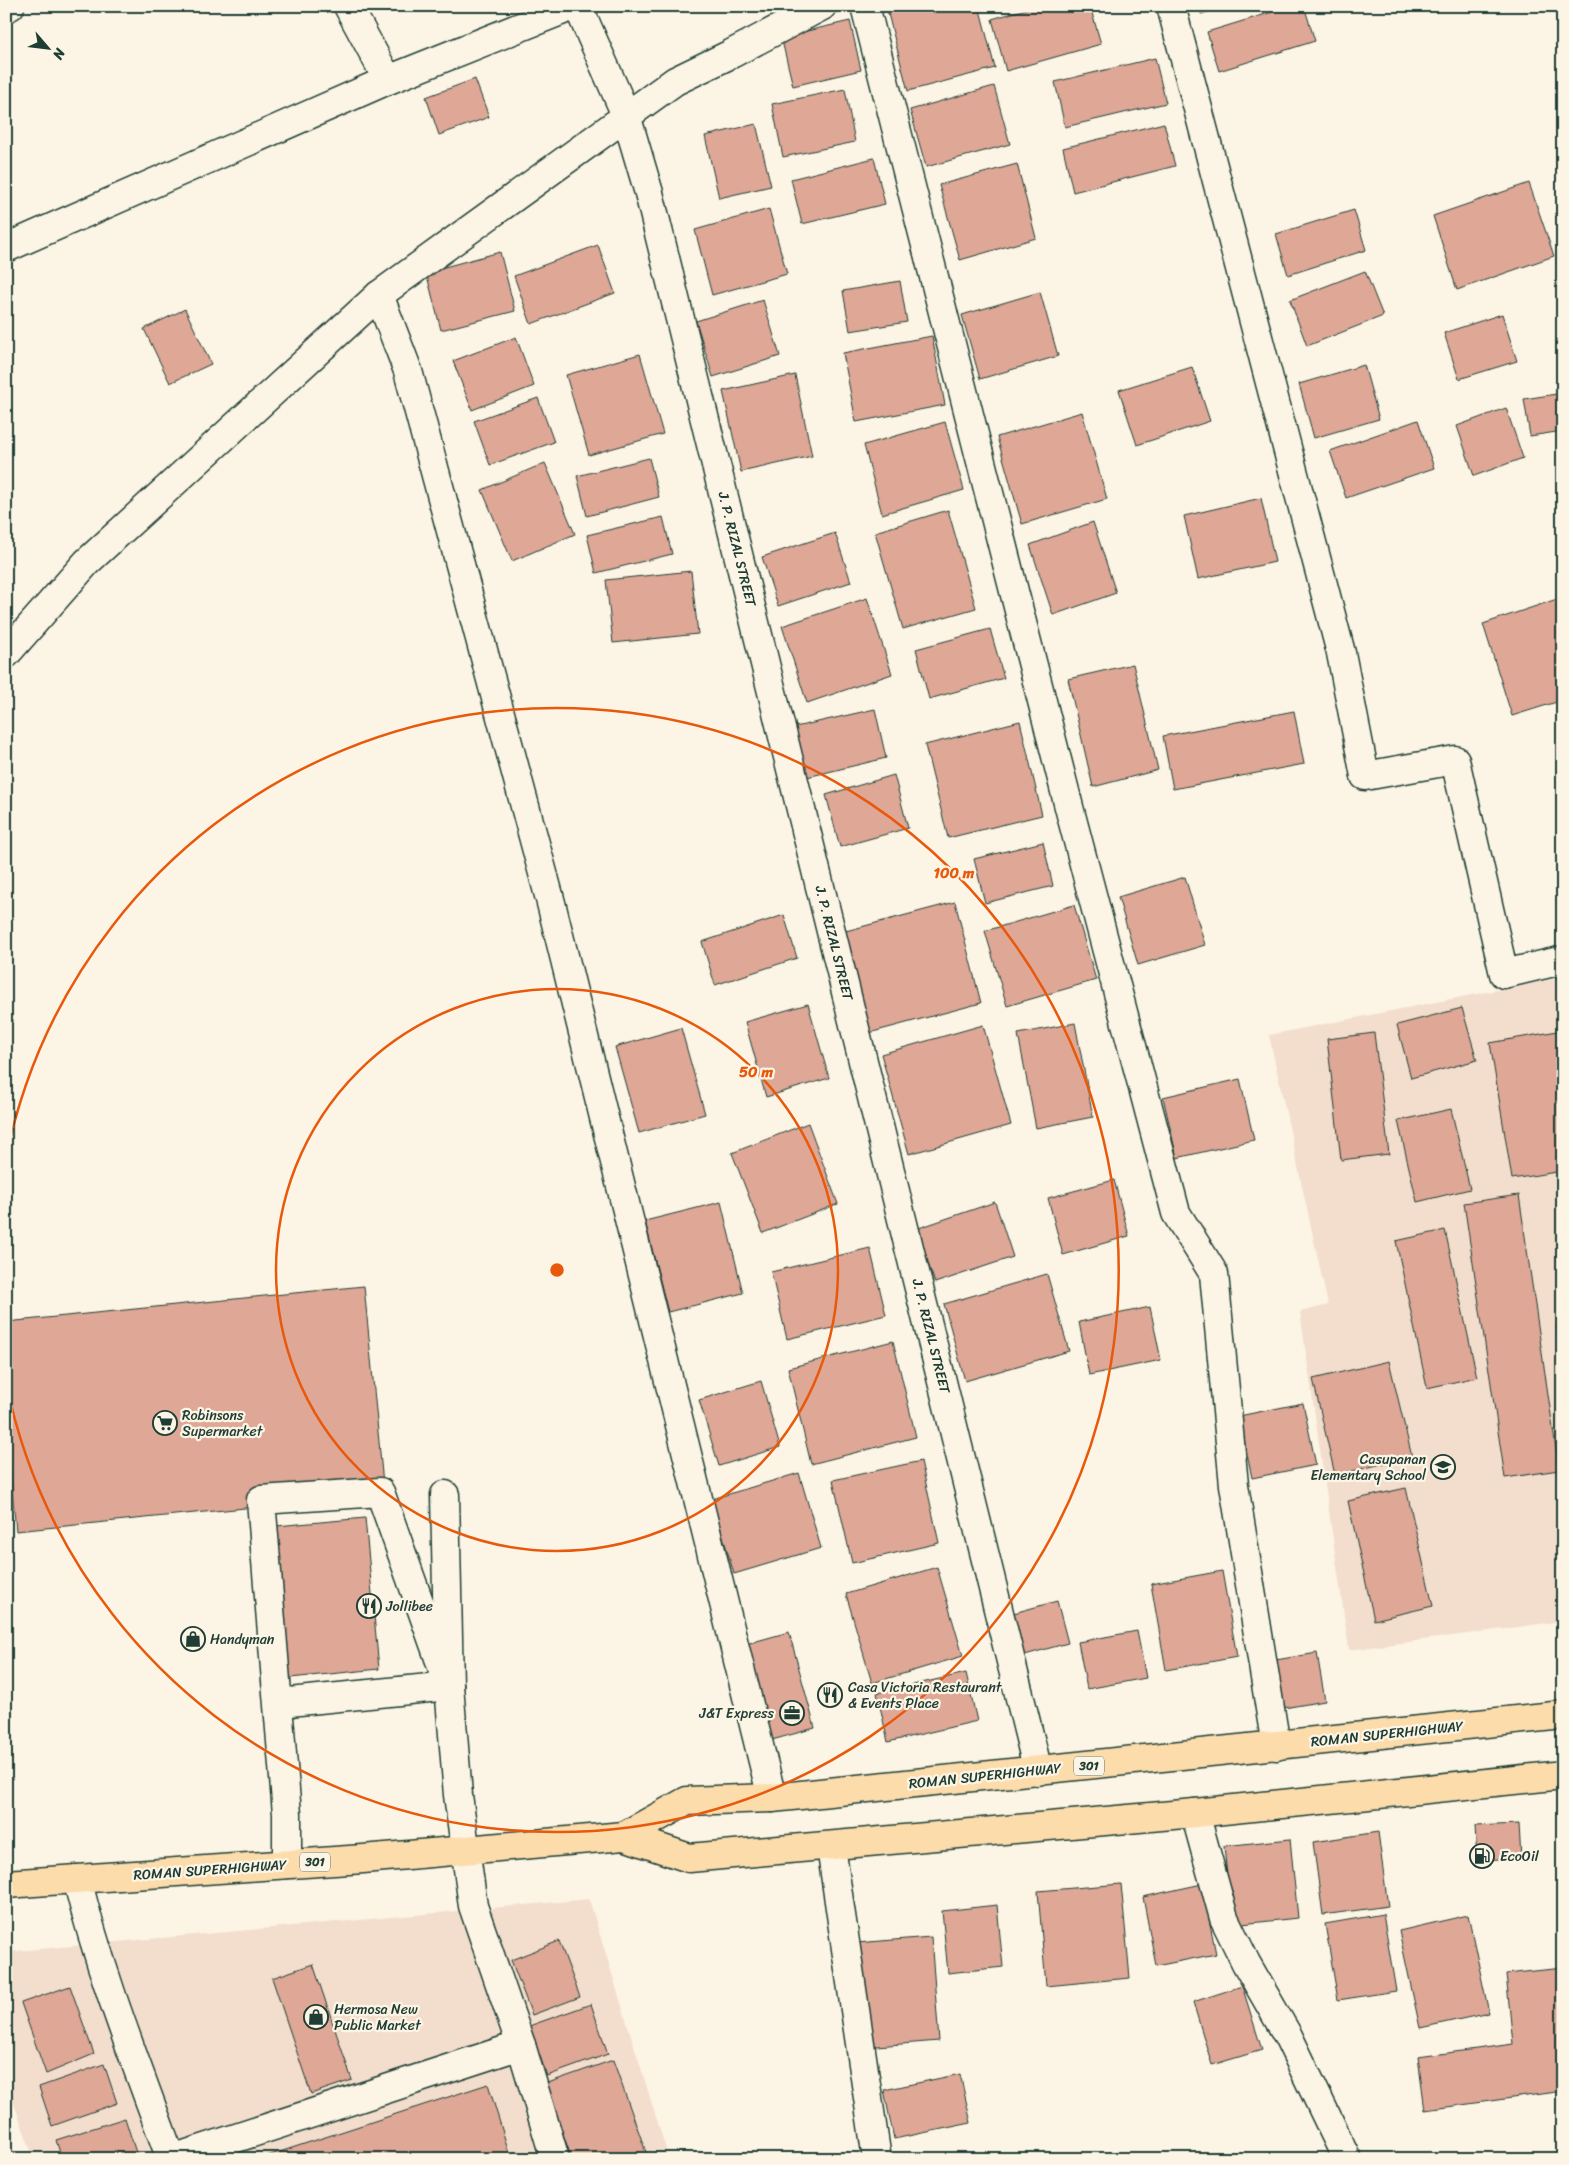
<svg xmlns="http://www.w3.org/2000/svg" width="1569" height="2165" viewBox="0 0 1569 2165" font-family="Sriracha,sans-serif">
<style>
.built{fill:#f3decd}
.building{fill:#dea796;stroke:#1f3d34}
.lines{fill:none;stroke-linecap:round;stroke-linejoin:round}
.minor-casing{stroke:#1f3d34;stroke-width:31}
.major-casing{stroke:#1f3d34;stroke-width:31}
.minor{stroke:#fcf5e5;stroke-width:28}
.major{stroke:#fddcac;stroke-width:28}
.ring{fill:none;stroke:#e8590c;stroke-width:2.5}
.labels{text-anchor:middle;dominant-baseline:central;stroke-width:4.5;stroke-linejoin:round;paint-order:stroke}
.shield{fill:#fcf5e5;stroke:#617469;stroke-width:1}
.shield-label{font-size:12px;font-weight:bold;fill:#1f3d34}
.street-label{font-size:14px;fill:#1f3d34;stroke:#fcf5e5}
.poi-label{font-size:14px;fill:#1f3d34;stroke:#fcf5e5;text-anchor:start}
.centre{fill:#e8590c;stroke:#fcf5e5;stroke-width:2.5}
.ring-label{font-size:15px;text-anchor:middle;font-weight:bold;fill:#e8590c;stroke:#fcf5e5;stroke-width:4.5;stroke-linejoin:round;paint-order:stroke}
</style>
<rect width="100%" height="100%" fill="#fcf5e5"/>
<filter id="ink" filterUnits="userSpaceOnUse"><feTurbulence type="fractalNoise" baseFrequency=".02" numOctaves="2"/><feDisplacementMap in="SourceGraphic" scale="10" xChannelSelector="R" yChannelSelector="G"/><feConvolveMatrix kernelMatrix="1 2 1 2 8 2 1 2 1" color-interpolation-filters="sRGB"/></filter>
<g filter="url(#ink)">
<!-- built -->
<g class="built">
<path d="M1563,977V1621L1349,1650L1300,1312L1328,1305L1269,1035Z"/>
<path d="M589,1899L669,2159H34L6,2082V1952Z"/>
</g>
<!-- building -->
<g class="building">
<path d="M886,6H979L995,68L908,91Z"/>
<path d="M1036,6H1090L1101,44L1006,71L992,19Z"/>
<path d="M1199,6H1230L1201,14Z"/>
<path d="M1292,6H1304L1315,41L1219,71L1207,32Z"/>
<path d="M850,21L861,70L793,86L781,37Z"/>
<path d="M1155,58L1166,103L1065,127L1055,82Z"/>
<path d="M475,79L489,117L439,135L426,97Z"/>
<path d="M994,86L1010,144L926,167L910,110Z"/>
<path d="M845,89L855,142L783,157L772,104Z"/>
<path d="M1164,123L1175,166L1073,192L1063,148Z"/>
<path d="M756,124L771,186L719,198L705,136Z"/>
<path d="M874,158L885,204L802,224L791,179Z"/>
<path d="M1017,164L1036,238L960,260L939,185Z"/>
<path d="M1529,183L1554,256L1457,290L1433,216Z"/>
<path d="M769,209L787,274L712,295L695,230Z"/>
<path d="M1354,210L1366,250L1288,275L1276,234Z"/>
<path d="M598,245L615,293L531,324L514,276Z"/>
<path d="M500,252L515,311L441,330L426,272Z"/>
<path d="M1365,271L1383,316L1307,346L1290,300Z"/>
<path d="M900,281L907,322L850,331L843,291Z"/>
<path d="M1040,292L1058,356L980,379L962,315Z"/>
<path d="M763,300L780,356L713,377L696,321Z"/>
<path d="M185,309L211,364L170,383L144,329Z"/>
<path d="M1502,314L1517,361L1459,379L1444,333Z"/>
<path d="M932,336L945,405L856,422L843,353Z"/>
<path d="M516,337L534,386L472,410L453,361Z"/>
<path d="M640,354L663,434L589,455L566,375Z"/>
<path d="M1364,365L1379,419L1314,438L1299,384Z"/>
<path d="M1192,367L1210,421L1137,445L1119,390Z"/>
<path d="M795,375L812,456L741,472L723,391Z"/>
<path d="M1563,393V431L1530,436L1524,399Z"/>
<path d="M538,398L554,442L490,465L474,421Z"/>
<path d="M1506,408L1523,458L1474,476L1457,426Z"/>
<path d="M1082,412L1107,499L1022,524L997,437Z"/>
<path d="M1418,420L1434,468L1346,498L1330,451Z"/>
<path d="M945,422L964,490L882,514L864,445Z"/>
<path d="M649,458L659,497L587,516L577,476Z"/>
<path d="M545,463L575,534L512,561L482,490Z"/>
<path d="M1261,498L1275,562L1198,579L1184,516Z"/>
<path d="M948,510L976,608L903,629L875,532Z"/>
<path d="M663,517L672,554L596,573L587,535Z"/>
<path d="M1093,522L1116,593L1053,615L1030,545Z"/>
<path d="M835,533L851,582L778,606L762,557Z"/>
<path d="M691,571L698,634L613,643L606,580Z"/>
<path d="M867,598L892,674L807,703L782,626Z"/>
<path d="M1560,598L1563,607V700L1512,716L1483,624Z"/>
<path d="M990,629L1004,678L929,699L916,649Z"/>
<path d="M1133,664L1158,770L1093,787L1068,679Z"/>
<path d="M875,709L886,758L803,778L791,728Z"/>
<path d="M1294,711L1304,764L1173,789L1163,736Z"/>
<path d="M1020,721L1042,815L948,838L925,745Z"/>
<path d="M894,775L908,828L840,847L826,795Z"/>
<path d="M1043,842L1053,886L985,903L974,859Z"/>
<path d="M1185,877L1205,945L1138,965L1118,897Z"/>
<path d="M955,902L981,1003L869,1033L842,932Z"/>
<path d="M1074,905L1096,980L1007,1006L985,931Z"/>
<path d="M784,915L797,958L715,985L702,942Z"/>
<path d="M808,1004L829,1078L766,1097L745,1022Z"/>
<path d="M1462,1008L1477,1060L1411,1078L1397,1025Z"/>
<path d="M1075,1023L1093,1117L1036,1128L1018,1034Z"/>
<path d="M983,1025L1011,1125L909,1154L881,1054Z"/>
<path d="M681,1028L705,1114L639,1133L615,1047Z"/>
<path d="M1563,1030V1171L1512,1179L1490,1043Z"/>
<path d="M1374,1033L1389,1154L1341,1160L1327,1039Z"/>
<path d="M1240,1079L1254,1140L1177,1158L1163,1097Z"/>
<path d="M1451,1109L1470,1189L1417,1202L1398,1121Z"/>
<path d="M808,1123L838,1204L763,1233L732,1153Z"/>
<path d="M1114,1180L1129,1236L1063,1255L1048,1198Z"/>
<path d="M1519,1195L1559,1470L1505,1478L1464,1203Z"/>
<path d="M721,1202L743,1293L668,1312L645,1221Z"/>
<path d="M995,1202L1013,1257L935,1283L916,1229Z"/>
<path d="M1445,1230L1477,1377L1427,1388L1396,1241Z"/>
<path d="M870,1248L886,1315L787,1339L771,1272Z"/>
<path d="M1047,1274L1069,1351L965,1381L944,1304Z"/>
<path d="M364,1286L384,1494L16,1531L6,1427V1322Z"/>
<path d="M1150,1307L1161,1360L1089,1375L1079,1322Z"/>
<path d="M1563,1326V1362L1557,1327Z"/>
<path d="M893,1341L916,1437L811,1464L788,1368Z"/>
<path d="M1389,1361L1412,1457L1335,1475L1313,1379Z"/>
<path d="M761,1381L780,1447L719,1466L699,1400Z"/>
<path d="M1303,1403L1316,1465L1252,1478L1239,1416Z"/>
<path d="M921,1461L939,1543L852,1563L833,1480Z"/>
<path d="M799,1473L821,1548L734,1574L712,1499Z"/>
<path d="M1406,1488L1433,1606L1374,1620L1348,1501Z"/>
<path d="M365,1518L379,1669L290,1678L276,1526Z"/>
<path d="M937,1567L963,1656L872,1683L846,1594Z"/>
<path d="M1222,1571L1237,1657L1166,1670L1151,1584Z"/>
<path d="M1057,1601L1068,1643L1014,1658L1003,1616Z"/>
<path d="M1137,1631L1146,1678L1087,1689L1078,1642Z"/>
<path d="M789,1632L815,1728L772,1740L746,1644Z"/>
<path d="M1317,1653L1325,1701L1278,1709L1270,1661Z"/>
<path d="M966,1673L977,1721L888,1742L877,1693Z"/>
<path d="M1519,1824L1521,1859L1477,1861L1475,1826Z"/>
<path d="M1378,1832L1388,1906L1323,1915L1313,1842Z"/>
<path d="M1290,1839L1298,1918L1232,1925L1224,1846Z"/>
<path d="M1121,1884L1130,1978L1046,1986L1038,1891Z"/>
<path d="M1202,1884L1216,1954L1156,1966L1143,1897Z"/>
<path d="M997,1905L1003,1967L948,1973L942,1911Z"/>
<path d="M1383,1914L1396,1991L1338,2000L1325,1924Z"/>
<path d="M1468,1915L1489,2013L1420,2028L1399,1931Z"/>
<path d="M931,1937L939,2041L864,2047L856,1943Z"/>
<path d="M559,1941L580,1997L532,2015L511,1960Z"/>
<path d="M313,1964L352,2080L311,2094L272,1978Z"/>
<path d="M1563,1968V2091L1425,2110L1418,2057L1513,2044L1506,1974Z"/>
<path d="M70,1986L94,2054L46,2074L21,2003Z"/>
<path d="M1242,1986L1262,2050L1212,2065L1193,2002Z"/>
<path d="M591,2004L608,2054L547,2076L529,2026Z"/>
<path d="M613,2060L647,2155L636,2159H572L545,2084Z"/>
<path d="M104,2064L117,2103L52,2126L39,2087Z"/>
<path d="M960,2074L971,2123L894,2139L884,2090Z"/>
<path d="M488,2084L511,2159H258Z"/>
<path d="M125,2118L138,2159H62L56,2140Z"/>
</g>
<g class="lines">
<defs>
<g id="minor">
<path d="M348,6L388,80"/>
<path d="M578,6L626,115L649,193L1038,1771"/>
<path d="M865,6L1070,811L1176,1213L1214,1274L1234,1485L1276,1746"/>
<path d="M1171,6L1341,653L1365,776L1455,760L1504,974L1563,960"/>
<path d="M6,8L10,6"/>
<path d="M6,248L388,80L573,6"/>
<path d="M379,295L408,371L551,903L772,1798"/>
<path d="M6,654L87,562L379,295L675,81L731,54L822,6"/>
<path d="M445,1495L449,1686L458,1795L473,1906L521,2045L555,2159"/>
<path d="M279,1703L449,1686"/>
<path d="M1195,1813L1224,1918L1246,1963L1288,2036L1347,2159"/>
<path d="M831,1847L877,2159"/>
<path d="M287,1864V1814L261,1500L380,1492L449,1686"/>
<path d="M77,1879C101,1975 137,2066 171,2159"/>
<path d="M172,2159L521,2045"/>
</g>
<g id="major">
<path d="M624,1836L687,1801L772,1798L1563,1715"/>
<path d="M6,1884L363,1859L624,1836L689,1858L1195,1813L1563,1775"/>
</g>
</defs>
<!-- minor casing -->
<use href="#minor" class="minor-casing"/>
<!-- major casing -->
<use href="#major" class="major-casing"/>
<!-- minor -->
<use href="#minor" class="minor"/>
<!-- major -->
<use href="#major" class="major"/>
</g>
</g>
<!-- distance rings -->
<g class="ring">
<circle cx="557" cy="1270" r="281"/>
<path d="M6 1158A562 562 0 1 1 6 1382"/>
</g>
<!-- icons -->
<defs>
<symbol id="supermarket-ring" viewBox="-11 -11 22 22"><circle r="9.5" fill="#fcf5e5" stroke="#1f3d34" stroke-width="1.5"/><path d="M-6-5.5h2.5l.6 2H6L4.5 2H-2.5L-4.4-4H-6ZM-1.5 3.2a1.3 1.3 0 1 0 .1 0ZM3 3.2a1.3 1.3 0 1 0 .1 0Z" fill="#1f3d34"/></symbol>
<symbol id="school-ring" viewBox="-11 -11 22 22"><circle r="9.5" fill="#fcf5e5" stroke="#1f3d34" stroke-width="1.5"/><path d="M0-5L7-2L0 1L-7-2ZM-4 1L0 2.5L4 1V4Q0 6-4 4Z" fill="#1f3d34"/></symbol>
<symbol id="restaurant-ring" viewBox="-11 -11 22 22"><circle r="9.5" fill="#fcf5e5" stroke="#1f3d34" stroke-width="1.5"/><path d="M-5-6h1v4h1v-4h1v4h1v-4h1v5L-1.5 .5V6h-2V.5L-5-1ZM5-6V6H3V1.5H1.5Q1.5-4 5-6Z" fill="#1f3d34"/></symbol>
<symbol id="shop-ring" viewBox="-11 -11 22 22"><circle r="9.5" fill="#fcf5e5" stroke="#1f3d34" stroke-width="1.5"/><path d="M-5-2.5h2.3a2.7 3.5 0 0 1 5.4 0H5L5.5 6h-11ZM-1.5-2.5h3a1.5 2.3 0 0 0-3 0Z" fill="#1f3d34"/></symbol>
<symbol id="office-ring" viewBox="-11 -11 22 22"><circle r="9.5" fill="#fcf5e5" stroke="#1f3d34" stroke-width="1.5"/><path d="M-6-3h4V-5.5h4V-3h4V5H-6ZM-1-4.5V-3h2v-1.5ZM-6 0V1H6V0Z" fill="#1f3d34"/></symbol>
<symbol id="fuel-ring" viewBox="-11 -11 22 22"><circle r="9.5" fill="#fcf5e5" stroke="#1f3d34" stroke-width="1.5"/><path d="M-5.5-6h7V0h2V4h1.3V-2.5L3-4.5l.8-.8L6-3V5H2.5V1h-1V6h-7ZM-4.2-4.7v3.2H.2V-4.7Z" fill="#1f3d34"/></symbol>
</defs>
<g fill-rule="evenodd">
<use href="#supermarket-ring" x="151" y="1409" width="28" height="28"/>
<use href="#school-ring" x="1429" y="1453" width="28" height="28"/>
<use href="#restaurant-ring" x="355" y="1592" width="28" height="28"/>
<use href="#shop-ring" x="179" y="1625" width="28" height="28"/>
<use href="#restaurant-ring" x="816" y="1681" width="28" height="28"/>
<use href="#office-ring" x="778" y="1699" width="28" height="28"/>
<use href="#fuel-ring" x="1468" y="1842" width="28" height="28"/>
<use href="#shop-ring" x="302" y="2003" width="28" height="28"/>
</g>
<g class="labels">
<!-- shield labels -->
<g class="shield">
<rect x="1074" y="1756.5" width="30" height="19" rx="4"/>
<rect x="300" y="1852.5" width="30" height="19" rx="4"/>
</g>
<g class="shield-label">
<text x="1089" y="1766">301</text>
<text x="315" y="1862">301</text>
</g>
<!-- street labels -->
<g class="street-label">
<text transform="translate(737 549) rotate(76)">J. P. RIZAL STREET</text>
<text transform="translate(834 943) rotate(76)">J. P. RIZAL STREET</text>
<text transform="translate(931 1336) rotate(76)">J. P. RIZAL STREET</text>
<text transform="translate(1387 1734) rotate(-6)">ROMAN SUPERHIGHWAY</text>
<text transform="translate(985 1776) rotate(-6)">ROMAN SUPERHIGHWAY</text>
<text transform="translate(210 1870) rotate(-4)">ROMAN SUPERHIGHWAY</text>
</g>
<!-- poi labels -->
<g class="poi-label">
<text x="182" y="1415">Robinsons<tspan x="182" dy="16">Supermarket</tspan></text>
<text x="1426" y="1459" text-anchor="end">Casupanan<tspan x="1426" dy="16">Elementary School</tspan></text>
<text x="386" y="1606">Jollibee</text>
<text x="210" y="1639">Handyman</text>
<text x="848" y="1687">Casa Victoria Restaurant<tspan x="848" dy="16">&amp; Events Place</tspan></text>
<text x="774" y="1713" text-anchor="end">J&amp;T Express</text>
<text x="1500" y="1856">EcoOil</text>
<text x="334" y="2009">Hermosa New<tspan x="334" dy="16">Public Market</tspan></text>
</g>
</g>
<circle cx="557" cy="1270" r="8" class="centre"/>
<g class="ring-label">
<text x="954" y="878">100 m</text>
<text x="756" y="1077">50 m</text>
</g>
<!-- margin -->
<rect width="1569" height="2165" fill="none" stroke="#fcf5e5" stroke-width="25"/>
<rect x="12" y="12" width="1544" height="2140" fill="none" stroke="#1f3d34" stroke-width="2" filter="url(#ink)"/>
<!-- north arrow -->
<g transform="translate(48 48) rotate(118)" stroke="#fcf5e5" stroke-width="4" paint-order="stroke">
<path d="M0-4L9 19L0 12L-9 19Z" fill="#1f3d34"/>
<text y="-8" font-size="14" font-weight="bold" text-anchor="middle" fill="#1f3d34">N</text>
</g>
</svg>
